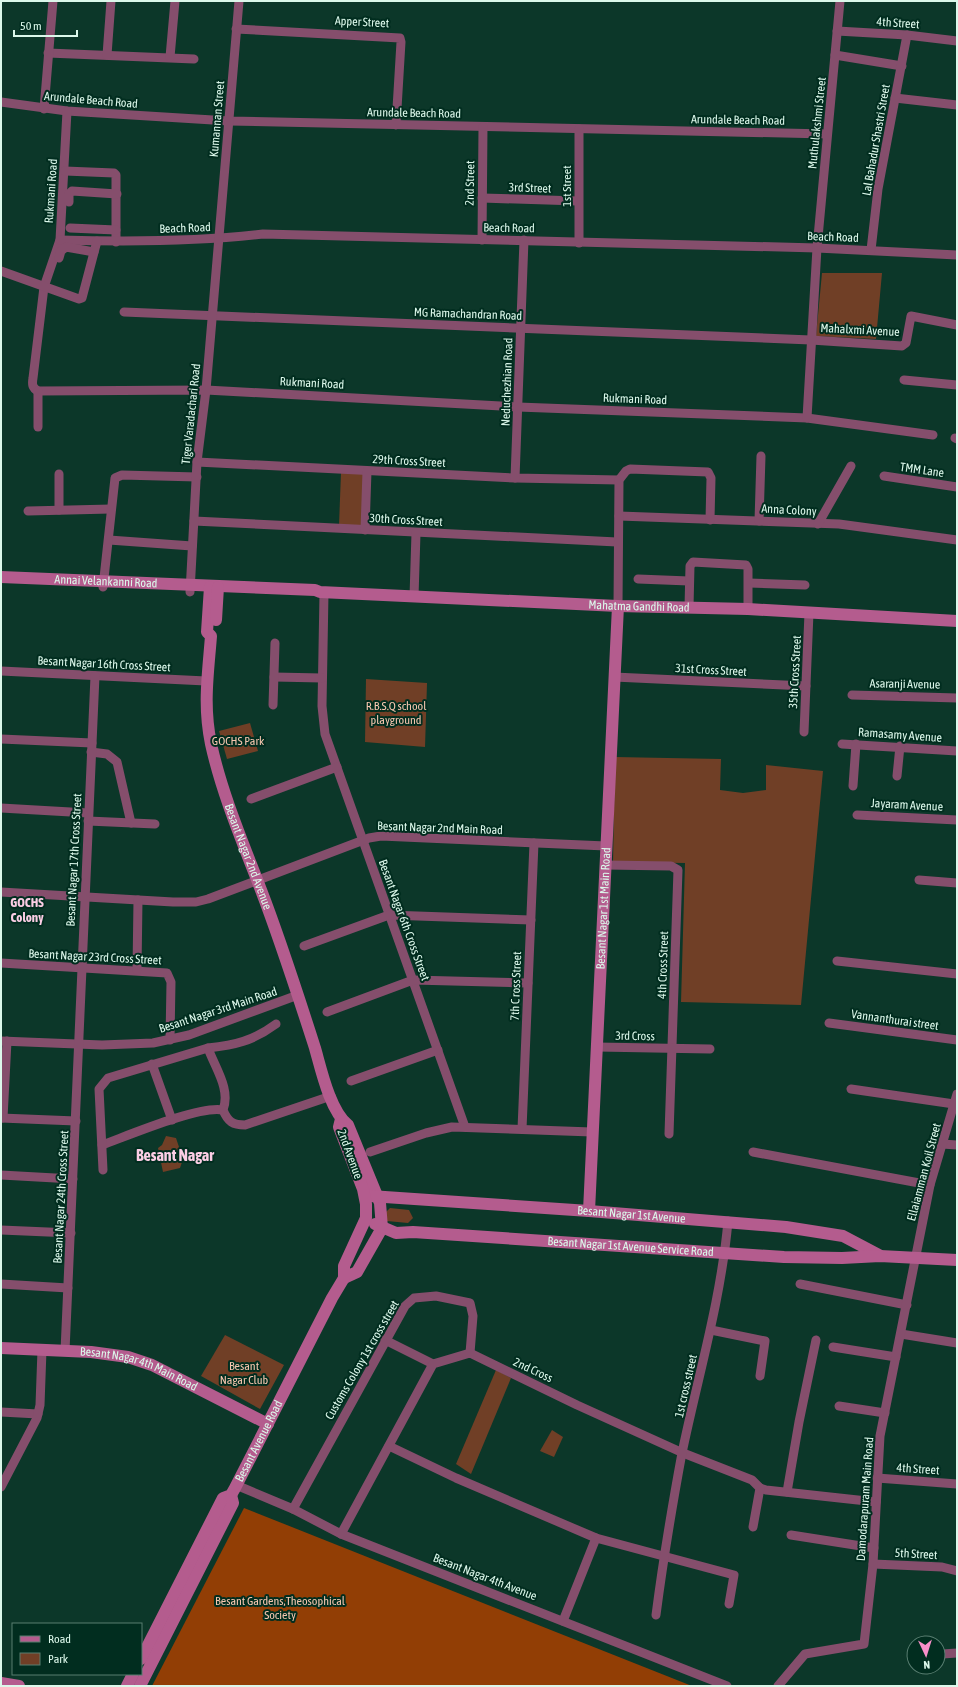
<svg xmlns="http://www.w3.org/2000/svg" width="958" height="1687" viewBox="0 0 958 1687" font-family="'Asap Condensed',sans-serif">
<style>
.green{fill:#703f26}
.forest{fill:#923e05}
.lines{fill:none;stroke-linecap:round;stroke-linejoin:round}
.street{stroke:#854e6c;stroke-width:9}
.secondary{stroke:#b45c8e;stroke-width:12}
.labels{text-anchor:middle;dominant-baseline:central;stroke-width:4;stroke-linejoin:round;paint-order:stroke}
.street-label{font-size:12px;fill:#dcf8eb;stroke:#012d1f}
.park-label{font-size:12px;fill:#f7c7b0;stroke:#012d1f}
.neighbourhood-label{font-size:13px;font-weight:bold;fill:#fccee5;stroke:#012d1f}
.district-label{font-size:16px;font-weight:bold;fill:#fccee5;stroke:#012d1f}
</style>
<rect width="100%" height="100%" fill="#0c3729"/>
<!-- green -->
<g class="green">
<path d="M822,273H882L876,339L816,336Z"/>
<path d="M341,472L366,473L364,528L339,526Z"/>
<path d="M366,679L427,683L425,747L365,742Z"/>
<path d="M250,723L258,751L227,759L219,731Z"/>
<path d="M615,757L721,759L720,790L743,793L766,790V765L823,771L801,1005L681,1002L685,863L613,862Z"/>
<path d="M166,1136L176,1138L183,1159L180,1168L163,1172L158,1148L162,1145Z"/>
<path d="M390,1208L409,1210L413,1218L408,1223L387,1221L384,1214Z"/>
<path d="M225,1335L284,1365L260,1409L201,1376Z"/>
<path d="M496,1370L511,1378L471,1474L456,1464Z"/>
<path d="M552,1430L563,1437L554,1457L540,1451Z"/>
</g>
<!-- forest -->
<path class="forest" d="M244,1508L692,1686H152Z"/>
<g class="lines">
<!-- street -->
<g class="street">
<path d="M236,29L400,38L401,42L396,125"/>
<path d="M837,31L907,35L957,41"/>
<path d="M48,53L194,59"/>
<path d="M107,55L111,1"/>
<path d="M835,55L902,66"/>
<path d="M170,57L175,1"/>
<path d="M895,98L957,105"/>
<path d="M1,102L67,111L229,121L827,134"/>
<path d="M44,109L53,1"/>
<path d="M67,111L60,240L44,287L33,378C32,384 32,388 38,391L206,390L518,407L807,418L933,435"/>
<path d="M65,171L114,173L116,175V242"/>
<path d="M482,198L578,201"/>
<path d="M69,202V194L72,191L117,194"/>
<path d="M70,228L116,230"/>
<path d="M60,240C128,242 195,242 263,234L817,248L957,255"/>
<path d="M482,240L483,127"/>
<path d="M579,243V129"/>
<path d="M871,250L878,189L907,35"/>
<path d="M59,258L61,251L66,247L94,252"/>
<path d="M1,271L79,299L82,298L97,241"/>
<path d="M124,312L811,340L902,346L906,343L911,316L957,325"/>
<path d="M904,380L957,385"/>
<path d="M807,418L817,248L840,1"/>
<path d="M38,427V391"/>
<path d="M955,438L957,439"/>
<path d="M197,462L515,478L619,480"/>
<path d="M59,474V510"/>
<path d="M884,476L957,487"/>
<path d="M515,478L524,240"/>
<path d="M28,511L111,509"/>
<path d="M619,516L839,524L957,540"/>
<path d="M194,521L617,542"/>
<path d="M759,521L761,456"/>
<path d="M818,524L851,466"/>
<path d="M365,530L367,471"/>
<path d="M109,540L192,546"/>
<path d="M638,579L689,581"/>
<path d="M749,583L805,585"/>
<path d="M103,587L115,478L122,475L197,477"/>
<path d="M190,592L197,462L206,390L239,1"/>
<path d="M324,593L322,706L325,734L465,1127"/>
<path d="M414,597L416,533"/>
<path d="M618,606L619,480L626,471L630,469L708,472L711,478L710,520"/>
<path d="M689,607L690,566L693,562L746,565L748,569V609"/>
<path d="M1,671L206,681"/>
<path d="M274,677L322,678"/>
<path d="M614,677L806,686"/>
<path d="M852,695L957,698"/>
<path d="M273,705L275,643"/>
<path d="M804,732L809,613"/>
<path d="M1,739L92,743"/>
<path d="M842,744L957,751"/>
<path d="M91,752L107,754L117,762L131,823"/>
<path d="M897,776L900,746"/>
<path d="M853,786L856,744"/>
<path d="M251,799L337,767"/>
<path d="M1,808L88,813"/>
<path d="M857,815L957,820"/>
<path d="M88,821L155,824"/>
<path d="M605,865L671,866L678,870L669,1134"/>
<path d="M919,880L957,883"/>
<path d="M1,892L173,902H196L208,899L369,838L381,836L606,846"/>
<path d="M304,946L389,915L531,920"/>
<path d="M837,961L957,974"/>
<path d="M1,963L167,973L171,982L170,1040"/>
<path d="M137,970L138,900"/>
<path d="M327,1012L413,980L528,983"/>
<path d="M829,1023L957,1040"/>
<path d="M276,1024C253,1041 235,1045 208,1048C215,1068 231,1089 223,1110C228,1122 233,1125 245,1125L331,1096"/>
<path d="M1,1041L102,1045L153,1043L189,1035L298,995"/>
<path d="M597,1047L710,1049"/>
<path d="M152,1064L172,1120"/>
<path d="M351,1081L438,1050"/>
<path d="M851,1089L954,1104"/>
<path d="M1,1118L76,1121"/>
<path d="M3,1118L7,1041"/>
<path d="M522,1129L534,843"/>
<path d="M942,1144L957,1145"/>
<path d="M102,1145C127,1136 200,1105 223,1110"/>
<path d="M370,1152L426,1133L452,1127L592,1132"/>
<path d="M753,1152L930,1185"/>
<path d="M103,1170L99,1089L108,1078L208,1048"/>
<path d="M1,1175L73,1179"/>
<path d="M1,1230L71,1233"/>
<path d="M1,1284L68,1288"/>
<path d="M800,1284L907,1305"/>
<path d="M711,1330L765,1341L760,1376"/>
<path d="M901,1334L957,1343"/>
<path d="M385,1340L433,1364"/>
<path d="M833,1347L896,1357"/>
<path d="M65,1351L95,676"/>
<path d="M839,1406L885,1413"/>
<path d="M1,1412L38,1414"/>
<path d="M389,1446L456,1478L596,1538L734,1575L729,1604"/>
<path d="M877,1478L957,1484"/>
<path d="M236,1485L293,1509L341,1534L727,1686"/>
<path d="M1,1487L37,1418L40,1405L42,1350"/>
<path d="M760,1488L766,1490L876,1502"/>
<path d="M787,1492L799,1422L816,1340"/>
<path d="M293,1509L405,1306L414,1298L436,1296L470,1303L473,1316L470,1353"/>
<path d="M341,1534L433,1364L470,1353L577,1405L683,1453L752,1480L760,1488L753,1527"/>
<path d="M791,1535L874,1548"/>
<path d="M873,1564L942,1567L957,1571"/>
<path d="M656,1615C663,1561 672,1507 682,1453C698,1376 721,1300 728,1221"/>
<path d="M563,1621L596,1538"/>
<path d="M942,1654L957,1653"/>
<path d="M778,1686L805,1654L864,1644L873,1564L880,1436L930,1185L957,1094"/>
</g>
<!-- secondary -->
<g class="secondary">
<path id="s1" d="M1,577L315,590L320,592L618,606L748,609L957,621"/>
<path id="s2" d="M210,587L207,632L211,636C208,675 203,705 211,744C222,794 243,843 261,890C281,942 298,995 315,1048C321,1069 330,1111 348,1125L380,1203L382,1228L357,1272L344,1278"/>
<path d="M216,620L218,587"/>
<path id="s3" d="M370,1196L589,1211L786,1227L843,1236L879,1255"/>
<path id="s4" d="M589,1211L618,606"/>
<path id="s5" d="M375,1224L396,1233L413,1232L784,1257L842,1258L880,1256L957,1260"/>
<path id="s6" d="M1,1348L91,1352L128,1357L152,1365L268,1424"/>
<path id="s7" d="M141,1659L223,1498L231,1495L235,1488L332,1298L344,1278V1266L366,1218V1204L363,1189L339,1127L341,1119"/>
<path d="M1,1683L19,1686"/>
<path d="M127,1686L133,1674"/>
<path d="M140,1686L233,1503L231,1495"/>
</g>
</g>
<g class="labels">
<!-- street labels -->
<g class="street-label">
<text transform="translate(362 22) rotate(3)">Apper Street</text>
<text transform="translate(898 23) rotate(4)">4th Street</text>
<text transform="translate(91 100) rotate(5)">Arundale Beach Road</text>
<text transform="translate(414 113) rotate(1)">Arundale Beach Road</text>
<text transform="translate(217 119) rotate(-85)">Kumannan Street</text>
<text transform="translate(738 120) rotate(1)">Arundale Beach Road</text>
<text transform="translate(817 123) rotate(-84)">Muthulakshmi Street</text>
<text transform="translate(876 140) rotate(-80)">Lal Bahadur Shastri Street</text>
<text transform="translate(470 183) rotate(-89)">2nd Street</text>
<text transform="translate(567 186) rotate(-90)">1st Street</text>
<text transform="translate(530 188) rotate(2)">3rd Street</text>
<text transform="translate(51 191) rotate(-86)">Rukmani Road</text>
<text transform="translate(185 228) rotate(-2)">Beach Road</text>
<text transform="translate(509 228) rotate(1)">Beach Road</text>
<text transform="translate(833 237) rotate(2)">Beach Road</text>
<text transform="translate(468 314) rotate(2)">MG Ramachandran Road</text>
<text transform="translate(860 330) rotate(3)">Mahalxmi Avenue</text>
<text transform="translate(507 382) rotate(-88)">Neduchezhian Road</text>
<text transform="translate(312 383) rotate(3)">Rukmani Road</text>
<text transform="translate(635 399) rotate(2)">Rukmani Road</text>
<text transform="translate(191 414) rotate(-84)">Tiger Varadachari Road</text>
<text transform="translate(409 461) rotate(3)">29th Cross Street</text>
<text transform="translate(922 470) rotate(8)">TMM Lane</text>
<text transform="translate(789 510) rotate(3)">Anna Colony</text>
<text transform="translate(406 520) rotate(3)">30th Cross Street</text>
<text stroke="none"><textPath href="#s1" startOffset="105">Annai Velankanni Road</textPath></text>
<text stroke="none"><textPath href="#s1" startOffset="639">Mahatma Gandhi Road</textPath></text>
<text transform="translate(104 664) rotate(3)">Besant Nagar 16th Cross Street</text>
<text transform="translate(711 670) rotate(3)">31st Cross Street</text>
<text transform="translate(795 672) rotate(-87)">35th Cross Street</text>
<text transform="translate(905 684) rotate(1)">Asaranji Avenue</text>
<text transform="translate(900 735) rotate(4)">Ramasamy Avenue</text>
<text transform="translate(907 805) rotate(3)">Jayaram Avenue</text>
<text transform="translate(440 828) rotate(2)">Besant Nagar 2nd Main Road</text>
<text stroke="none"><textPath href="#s2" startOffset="278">Besant Nagar 2nd Avenue</textPath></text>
<text transform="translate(74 860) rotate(-87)">Besant Nagar 17th Cross Street</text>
<text stroke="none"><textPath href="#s4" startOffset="303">Besant Nagar 1st Main Road</textPath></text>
<text transform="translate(404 920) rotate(70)">Besant Nagar 6th Cross Street</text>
<text transform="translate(95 957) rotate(3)">Besant Nagar 23rd Cross Street</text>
<text transform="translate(663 965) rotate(-88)">4th Cross Street</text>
<text transform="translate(516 986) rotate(-88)">7th C ross Street</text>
<text transform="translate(218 1010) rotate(-18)">Besant Nagar 3rd Main Road</text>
<text transform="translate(895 1020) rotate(8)">Vannanthurai street</text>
<text transform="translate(635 1036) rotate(1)">3rd Cross</text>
<text transform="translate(350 1154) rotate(70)">2nd Avenue</text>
<text transform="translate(924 1172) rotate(-75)">Ellaiamman Koil Street</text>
<text transform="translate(61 1197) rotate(-87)">Besant Nagar 24th Cross Street</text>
<text stroke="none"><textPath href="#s3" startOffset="262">Besant Nagar 1st Avenue</textPath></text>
<text stroke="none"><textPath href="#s5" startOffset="258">Besant Nagar 1st Avenue Service Road</textPath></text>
<text transform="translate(362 1360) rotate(-60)">Customs Colony 1st cross street</text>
<text transform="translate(533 1370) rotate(25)">2nd Cross</text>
<text stroke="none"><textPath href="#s6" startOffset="141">Besant Nagar 4th Main Road</textPath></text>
<text transform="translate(686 1386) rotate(-77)">1st cross street</text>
<text stroke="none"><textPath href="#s7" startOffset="250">Besant Avenue Road</textPath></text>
<text transform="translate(918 1469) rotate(4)">4th Street</text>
<text transform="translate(865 1499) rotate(-86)">Damodarapuram Main Road</text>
<text transform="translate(916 1554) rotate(3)">5th Street</text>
<text transform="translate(485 1577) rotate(21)">Besant Nagar 4th Avenue</text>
</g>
<!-- park labels -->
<g class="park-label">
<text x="396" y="706">R.B.S.Q school<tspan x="396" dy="14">playground</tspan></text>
<text x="238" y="741">GOCHS Park</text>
<text x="244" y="1366">Besant<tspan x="244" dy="14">Nagar Club</tspan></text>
<text x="280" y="1601">Besant Gardens,Theosophical<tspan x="280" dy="14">Society</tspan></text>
</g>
<!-- neighbourhood labels -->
<g class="neighbourhood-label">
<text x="27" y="902">GOCHS<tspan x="27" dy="15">Colony</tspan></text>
</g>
<!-- district labels -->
<g class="district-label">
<text x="175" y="1155">Besant Nagar</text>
</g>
</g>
<!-- border -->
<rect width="958" height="1687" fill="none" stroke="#dcf8eb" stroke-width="4"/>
<!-- legend -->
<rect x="12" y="1623" width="130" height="52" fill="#012d1f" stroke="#597e71"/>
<rect x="20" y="1636" width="20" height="6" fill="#b45c8e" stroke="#597e71"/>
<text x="48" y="1643" font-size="12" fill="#dcf8eb">Road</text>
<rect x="20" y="1653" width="20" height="12" fill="#703f26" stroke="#597e71"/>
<text x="48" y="1663" font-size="12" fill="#dcf8eb">Park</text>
<!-- north arrow -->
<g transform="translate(926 1655) rotate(176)"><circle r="19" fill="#012d1f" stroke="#597e71"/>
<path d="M0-3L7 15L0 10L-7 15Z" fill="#f98fc9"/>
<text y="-6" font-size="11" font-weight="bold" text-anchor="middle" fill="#dcf8eb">N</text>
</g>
<!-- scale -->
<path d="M14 30v6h63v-6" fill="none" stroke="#dcf8eb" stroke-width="2"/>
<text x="20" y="30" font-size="12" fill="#dcf8eb" stroke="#012d1f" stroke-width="3" paint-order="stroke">50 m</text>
</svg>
